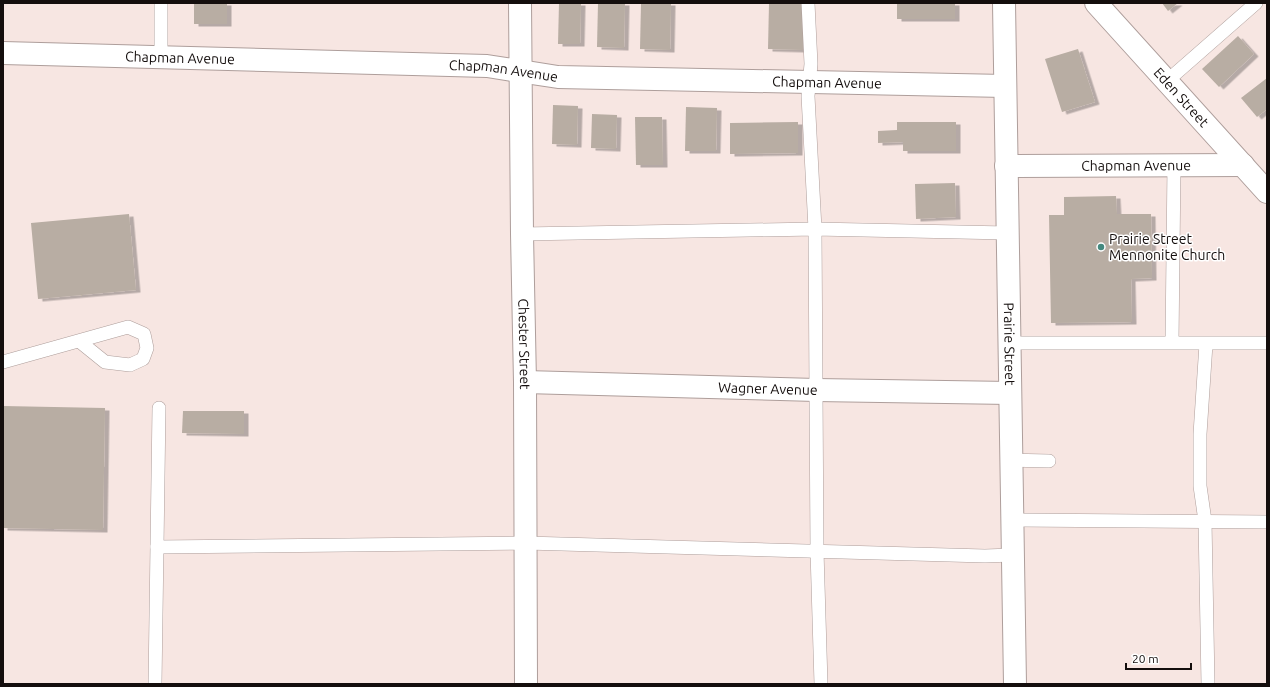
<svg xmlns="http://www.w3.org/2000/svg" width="1270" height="687" viewBox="0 0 1270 687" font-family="Ubuntu,sans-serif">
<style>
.building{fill:#b8ada3;filter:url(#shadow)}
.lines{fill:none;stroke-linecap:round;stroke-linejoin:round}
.service-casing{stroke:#ae9e9b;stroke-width:14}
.minor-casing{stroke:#ae9e9b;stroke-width:24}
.secondary-casing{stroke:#ae9e9b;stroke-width:24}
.service{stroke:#fff;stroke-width:13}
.minor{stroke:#fff;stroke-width:22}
.secondary{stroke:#fff;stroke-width:22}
.poi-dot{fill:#44897f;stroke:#fff;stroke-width:1.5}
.labels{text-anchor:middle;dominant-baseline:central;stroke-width:3;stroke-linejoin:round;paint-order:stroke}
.street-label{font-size:14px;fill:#140e0d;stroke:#fff}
.poi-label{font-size:14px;fill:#140e0d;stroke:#fff;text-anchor:start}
</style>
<defs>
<filter id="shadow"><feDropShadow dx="4.5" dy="2.5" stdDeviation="0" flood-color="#0004"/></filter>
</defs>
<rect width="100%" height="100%" fill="#f7e6e2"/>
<!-- building -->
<g class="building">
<rect x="194" y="3" width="33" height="21"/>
<path d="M559,3H581L580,44H558Z"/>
<path d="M598,3H625L624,48L597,47Z"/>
<path d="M641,3H671L670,50L640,49Z"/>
<path d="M769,3H804L803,50L768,49Z"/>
<rect x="897" y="3" width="58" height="16"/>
<path d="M1162,3H1178L1168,11Z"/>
<path d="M1238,36L1254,54L1219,87L1202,69Z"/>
<path d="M1078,49L1095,102L1062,112L1045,59Z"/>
<path d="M1267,78V109L1257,117L1241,98Z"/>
<path d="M553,105L578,106L577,145L552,144Z"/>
<path d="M686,107L717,108L716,151H685Z"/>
<path d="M592,114L617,115L616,149L591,148Z"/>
<path d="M635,117H662L663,165H636Z"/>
<path d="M798,122V153L730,154V123Z"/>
<path d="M897,122H956V151H903V142L878,143V131L897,130Z"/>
<path d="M955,183L956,217L916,219L915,184Z"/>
<path d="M1116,196L1117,214H1151L1152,278L1131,279L1132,322L1051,323L1049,215H1064V197Z"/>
<path d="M129,214L136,290L38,299L31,223Z"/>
<path d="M3,406L105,408L103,530L3,528Z"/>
<path d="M183,411H244V434L182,433Z"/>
</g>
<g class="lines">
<defs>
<g id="service">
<path d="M161,3V57"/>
<path d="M808,3L811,64L808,96L815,229L817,551L821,684"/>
<path d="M1167,81L1256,3"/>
<path d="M522,234L815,229L1007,233"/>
<path d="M1172,342L1174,165"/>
<path d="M1009,343H1267"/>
<path d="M1206,344L1200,434V486L1205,521L1208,684"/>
<path d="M3,362L128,327L144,334L147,348L143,359L130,365L105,362L79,341"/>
<path d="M1011,460L1049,461"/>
<path d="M1012,520L1267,522"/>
<path d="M157,547L526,543L985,556L1012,555"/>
<path d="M155,684L159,408"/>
</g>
<g id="minor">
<path id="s1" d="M520,3L522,234L525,382L526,684"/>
<path id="s2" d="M1096,3L1267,192"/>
<path id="s3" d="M3,53L487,66L558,77L1005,86"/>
<path id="s4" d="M1006,166L1243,165"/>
<path id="s5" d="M525,382L816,390L1010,393"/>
</g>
<g id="secondary">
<path id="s6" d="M1004,3L1015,684"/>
</g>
</defs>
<!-- service casing -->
<use href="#service" class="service-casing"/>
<!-- minor casing -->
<use href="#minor" class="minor-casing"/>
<!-- secondary casing -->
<use href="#secondary" class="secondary-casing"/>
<!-- service -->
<use href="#service" class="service"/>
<!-- minor -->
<use href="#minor" class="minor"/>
<!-- secondary -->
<use href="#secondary" class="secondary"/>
</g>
<!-- markers -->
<circle class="poi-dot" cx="1101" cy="247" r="4"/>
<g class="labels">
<!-- street labels -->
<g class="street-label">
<text stroke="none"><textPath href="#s3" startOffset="177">Chapman Avenue</textPath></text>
<text stroke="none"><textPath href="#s3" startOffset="501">Chapman Avenue</textPath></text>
<text stroke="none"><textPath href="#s3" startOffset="825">Chapman Avenue</textPath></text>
<text stroke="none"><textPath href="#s2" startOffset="127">Eden Street</textPath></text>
<text stroke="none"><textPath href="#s4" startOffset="130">Chapman Avenue</textPath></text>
<text stroke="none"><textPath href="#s1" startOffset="341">Chester Street</textPath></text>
<text stroke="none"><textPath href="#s6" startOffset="341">Prairie Street</textPath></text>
<text stroke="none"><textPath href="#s5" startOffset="243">Wagner Avenue</textPath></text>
</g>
<!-- poi labels -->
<g class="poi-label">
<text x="1109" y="239">Prairie Street<tspan x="1109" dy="16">Mennonite Church</tspan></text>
</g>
</g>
<!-- border -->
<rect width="1270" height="687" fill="none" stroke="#140e0d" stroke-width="8"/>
<!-- scale -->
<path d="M1126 663v6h65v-6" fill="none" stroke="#140e0d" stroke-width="2"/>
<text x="1132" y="663" font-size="12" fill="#140e0d" stroke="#ffffff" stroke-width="3" paint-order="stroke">20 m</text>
</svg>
